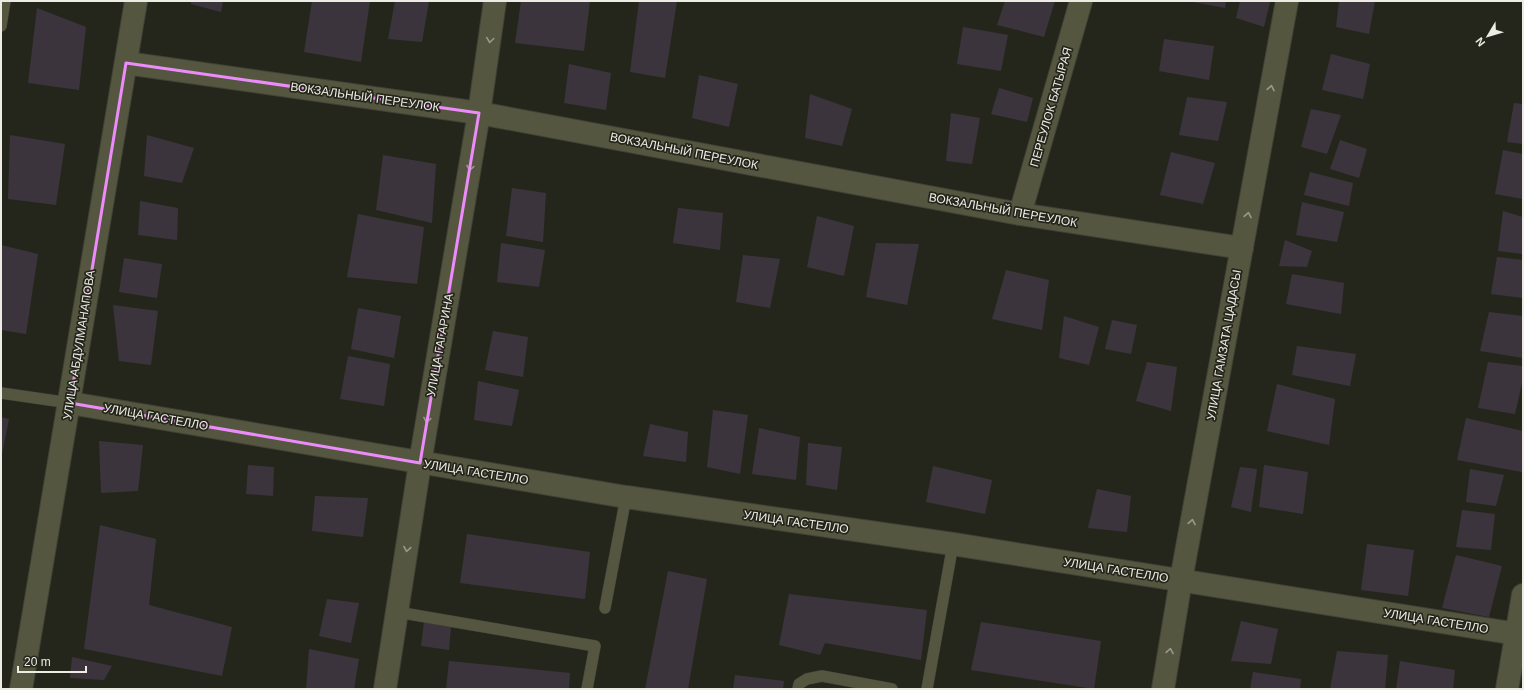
<svg xmlns="http://www.w3.org/2000/svg" width="1524" height="690" viewBox="0 0 1524 690" font-family="Arial,sans-serif">
<style>
.building{fill:#3c343d}
.lines{fill:none;stroke-linecap:round;stroke-linejoin:round}
.service-casing{stroke:#414237;stroke-width:12}
.minor-casing{stroke:#414237;stroke-width:24}
.service{stroke:#555640;stroke-width:11}
.minor{stroke:#555640;stroke-width:22}
.oneway{stroke:#999a8a}
.marked{fill:none;stroke:#ec8cfa;stroke-width:3;stroke-linejoin:round}
.labels{text-anchor:middle;dominant-baseline:central;stroke-width:3.5;stroke-linejoin:round;paint-order:stroke}
.street-label{font-size:12px;fill:#ecece5;stroke:#25261b}
</style>
<rect width="100%" height="100%" fill="#25261b"/>
<!-- building -->
<g class="building">
<path d="M191,1H223L221,12L191,4Z"/>
<path d="M312,1H370L361,62L304,52Z"/>
<path d="M395,1H429L422,42L388,39Z"/>
<path d="M521,1H590L584,51L515,43Z"/>
<path d="M639,1H677L665,78L630,72Z"/>
<path d="M1005,1H1055L1044,37L997,25Z"/>
<path d="M1188,1H1226L1225,8Z"/>
<path d="M1240,1L1270,2L1264,27L1236,18Z"/>
<path d="M1339,1H1375L1369,34L1336,27Z"/>
<path d="M37,8L86,27L79,90L28,83Z"/>
<path d="M963,27L1008,35L1001,71L957,64Z"/>
<path d="M1164,39L1214,46L1209,80L1159,71Z"/>
<path d="M1331,54L1370,64L1363,99L1322,90Z"/>
<path d="M569,64L611,73L606,110L564,103Z"/>
<path d="M699,75L738,84L729,127L692,118Z"/>
<path d="M999,88L1033,98L1027,122L991,114Z"/>
<path d="M810,94L852,109L842,146L805,138Z"/>
<path d="M1187,97L1227,102L1218,141L1179,135Z"/>
<path d="M1514,103L1523,104V144L1507,142Z"/>
<path d="M1311,109L1341,115L1327,154L1301,147Z"/>
<path d="M951,113L980,118L972,164L946,161Z"/>
<path d="M10,135L65,144L56,205L8,199Z"/>
<path d="M147,135L194,148L182,183L144,176Z"/>
<path d="M1340,140L1367,149L1359,178L1330,169Z"/>
<path d="M1503,150L1523,154V199L1495,194Z"/>
<path d="M1171,152L1215,163L1203,204L1160,195Z"/>
<path d="M383,155L436,164L432,223L376,210Z"/>
<path d="M1310,172L1353,183L1349,206L1304,195Z"/>
<path d="M512,188L546,193L543,242L506,236Z"/>
<path d="M140,201L178,208L177,240L138,235Z"/>
<path d="M1302,202L1344,212L1337,242L1296,235Z"/>
<path d="M678,208L723,213L720,250L673,243Z"/>
<path d="M1503,211L1523,217V254L1498,251Z"/>
<path d="M358,214L424,227L417,284L347,277Z"/>
<path d="M817,216L854,226L844,276L807,267Z"/>
<path d="M1285,240L1312,251L1307,267L1279,266Z"/>
<path d="M501,243L545,250L539,287L497,282Z"/>
<path d="M876,243L919,244L907,305L866,297Z"/>
<path d="M1,245L38,254L26,334L1,330Z"/>
<path d="M743,255L780,259L770,308L736,302Z"/>
<path d="M1497,257L1523,260V298L1491,294Z"/>
<path d="M124,258L162,264L157,298L119,292Z"/>
<path d="M1006,270L1049,280L1042,330L992,319Z"/>
<path d="M1292,274L1344,283L1341,314L1286,304Z"/>
<path d="M113,305L158,311L151,365L119,361Z"/>
<path d="M358,308L401,316L394,358L351,349Z"/>
<path d="M1489,312L1523,316V358L1480,351Z"/>
<path d="M1064,316L1099,327L1089,365L1059,358Z"/>
<path d="M1112,320L1137,325L1131,354L1105,349Z"/>
<path d="M493,331L528,337L523,377L485,370Z"/>
<path d="M1297,346L1356,354L1350,386L1292,375Z"/>
<path d="M348,356L390,364L384,406L340,399Z"/>
<path d="M1147,362L1177,367L1171,411L1136,401Z"/>
<path d="M1488,362L1523,366V379L1515,414L1478,408Z"/>
<path d="M478,381L519,390L512,426L474,420Z"/>
<path d="M1277,384L1335,399L1329,445L1267,431Z"/>
<path d="M713,410L748,415L740,474L707,467Z"/>
<path d="M1,417L9,419L2,454H1Z"/>
<path d="M1466,418L1523,431L1522,472L1457,460Z"/>
<path d="M650,424L688,432L686,462L643,456Z"/>
<path d="M759,428L800,437L796,480L752,474Z"/>
<path d="M99,441L143,445L138,491L101,493Z"/>
<path d="M808,443L842,447L837,490L806,485Z"/>
<path d="M248,465L274,467L273,496L246,494Z"/>
<path d="M1264,465L1308,472L1303,514L1259,507Z"/>
<path d="M933,466L992,480L985,514L926,502Z"/>
<path d="M1240,467L1257,469L1251,512L1231,507Z"/>
<path d="M1470,469L1504,475L1496,506L1466,502Z"/>
<path d="M1097,489L1131,496L1127,532L1088,528Z"/>
<path d="M315,496L368,498L363,537L312,531Z"/>
<path d="M1462,510L1495,514L1491,550L1456,547Z"/>
<path d="M100,525L156,539L149,605L232,627L222,676L84,649Z"/>
<path d="M467,534L590,552L585,599L460,583Z"/>
<path d="M1367,544L1414,550L1408,596L1361,590Z"/>
<path d="M1456,555L1502,566L1489,617L1442,608Z"/>
<path d="M668,571L707,579L688,689H645Z"/>
<path d="M789,594L927,610L921,660L825,643L820,655L779,645Z"/>
<path d="M327,599L359,603L351,643L319,636Z"/>
<path d="M1241,621L1278,629L1271,664L1231,661Z"/>
<path d="M424,622L451,627L449,650L421,646Z"/>
<path d="M981,622L1101,641L1094,689L971,670Z"/>
<path d="M309,649L359,659L354,689H306Z"/>
<path d="M1337,651L1388,655L1385,689H1330Z"/>
<path d="M72,657L112,666L104,680L70,678Z"/>
<path d="M449,661L570,673L569,689H446Z"/>
<path d="M1400,661L1455,670L1453,689H1396Z"/>
<path d="M1253,672L1301,679L1300,689H1250Z"/>
<path d="M735,675L784,681L783,689H733Z"/>
</g>
<g class="lines">
<defs>
<g id="service">
<path d="M1,26L5,1"/>
<path d="M1,393L70,403"/>
<path d="M605,608L626,497"/>
<path d="M397,612L595,646L587,689"/>
<path d="M798,689L799,684L807,679L822,676L892,689"/>
<path d="M927,689L953,544"/>
</g>
<g id="minor">
<path d="M126,63L479,113L1020,214L1242,248"/>
<path d="M1020,214L1081,1"/>
<path d="M70,403L626,497L953,544L1523,635"/>
<path d="M21,689L136,1"/>
<path d="M385,689L420,463L479,113L495,1"/>
<path d="M1163,689L1181,580L1287,1"/>
<path d="M1507,689L1523,595"/>
</g>
</defs>
<!-- service casing -->
<use href="#service" class="service-casing"/>
<!-- minor casing -->
<use href="#minor" class="minor-casing"/>
<!-- service -->
<use href="#service" class="service"/>
<!-- minor -->
<use href="#minor" class="minor"/>
</g>
<!-- one-way arrows -->
<defs><path id="oneway-chevron" d="M-2-3.5L2.5 0L-2 3.5" fill="none" stroke-width="1.6" stroke-linecap="round" stroke-linejoin="round"/></defs>
<g class="oneway">
<use href="#oneway-chevron" transform="translate(490 40) rotate(98)"/>
<use href="#oneway-chevron" transform="translate(1271 88) rotate(-79)"/>
<use href="#oneway-chevron" transform="translate(470 168) rotate(100)"/>
<use href="#oneway-chevron" transform="translate(1248 215) rotate(-80)"/>
<use href="#oneway-chevron" transform="translate(427 420) rotate(100)"/>
<use href="#oneway-chevron" transform="translate(1192 522) rotate(-80)"/>
<use href="#oneway-chevron" transform="translate(407 549) rotate(99)"/>
<use href="#oneway-chevron" transform="translate(1170 651) rotate(-81)"/>
</g>
<!-- marked area -->
<path class="marked" d="M126,63L479,113L420,463L70,403Z"/>
<g class="labels">
<!-- street labels -->
<g class="street-label">
<text transform="translate(365 97) rotate(8)">ВОКЗАЛЬНЫЙ ПЕРЕУЛОК</text>
<text transform="translate(1051 107) rotate(-74)">ПЕРЕУЛОК БАТЫРАЯ</text>
<text transform="translate(684 151) rotate(11)">ВОКЗАЛЬНЫЙ ПЕРЕУЛОК</text>
<text transform="translate(1003 210) rotate(10)">ВОКЗАЛЬНЫЙ ПЕРЕУЛОК</text>
<text transform="translate(79 345) rotate(-81)">УЛИЦА АБДУЛМАНАПОВА</text>
<text transform="translate(440 345) rotate(-80)">УЛИЦА ГАГАРИНА</text>
<text transform="translate(1224 345) rotate(-80)">УЛИЦА ГАМЗАТА ЦАДАСЫ</text>
<text transform="translate(156 417) rotate(10)">УЛИЦА ГАСТЕЛЛО</text>
<text transform="translate(476 472) rotate(9)">УЛИЦА ГАСТЕЛЛО</text>
<text transform="translate(796 522) rotate(8)">УЛИЦА ГАСТЕЛЛО</text>
<text transform="translate(1116 570) rotate(9)">УЛИЦА ГАСТЕЛЛО</text>
<text transform="translate(1436 621) rotate(9)">УЛИЦА ГАСТЕЛЛО</text>
</g>
</g>
<!-- border -->
<rect width="1524" height="690" fill="none" stroke="#ecece5" stroke-width="4"/>
<!-- north arrow -->
<g transform="translate(1488 36) rotate(232)" stroke="#25261b" stroke-width="3" paint-order="stroke">
<path d="M0-3L7 15L0 10L-7 15Z" fill="#ecece5"/>
<text y="-6" font-size="11" font-weight="bold" text-anchor="middle" fill="#ecece5">N</text>
</g>
<!-- scale -->
<path d="M18 666v6h68v-6" fill="none" stroke="#ecece5" stroke-width="2"/>
<text x="24" y="666" font-size="12" fill="#ecece5" stroke="#25261b" stroke-width="3" paint-order="stroke">20 m</text>
</svg>
